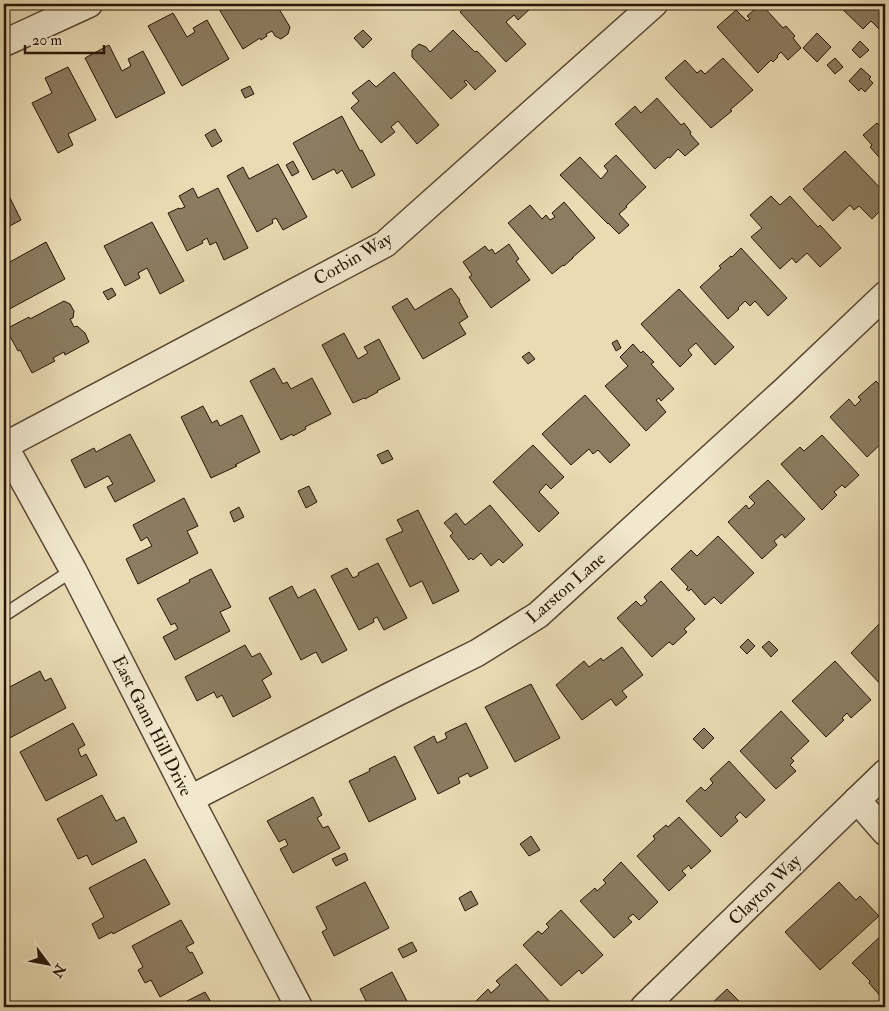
<svg xmlns="http://www.w3.org/2000/svg" width="889" height="1011" viewBox="0 0 889 1011" font-family="'IM FELL Double Pica',serif">
<style>
.building{fill:#8c7c60;stroke:#271606}
.lines{fill:none;stroke-linecap:round;stroke-linejoin:round}
.service-casing{stroke:#584732;stroke-width:15}
.minor-casing{stroke:#584732;stroke-width:29}
.service{stroke:#f1e8ce;stroke-width:12}
.minor{stroke:#f1e8ce;stroke-width:26}
.labels{text-anchor:middle;dominant-baseline:central;stroke-width:4.5;stroke-linejoin:round;paint-order:stroke}
.street-label{font-size:18px;fill:#271606;stroke:#f1e8ce}
</style>
<rect width="100%" height="100%" fill="#eadbb4"/>
<filter id="stains"><feTurbulence type="fractalNoise" baseFrequency=".004" numOctaves="4"/><feColorMatrix values="0 0 0 0 .2 0 0 0 0 .09 0 0 0 0 .02 0 0 0 .5 -.17"/></filter>
<radialGradient id="worn" r=".72"><stop offset=".6" stop-color="#630" stop-opacity="0"/><stop offset="1" stop-color="#630" stop-opacity=".3"/></radialGradient>
<!-- building -->
<g class="building">
<path d="M216,4H276L290,27L288,34L281,39L275,36L272,31L266,34L267,36L261,40L260,38L243,49Z"/>
<path d="M469,4H528L531,8L518,20L514,15L506,22L526,44L506,62L460,12Z"/>
<path d="M761,4L783,28L786,26L795,36L793,38L801,48L788,60L781,52L777,56L778,57L773,62L771,60L758,73L717,27L736,10L747,21L750,19L747,16Z"/>
<path d="M837,4H885V27L881,31L871,21L863,29Z"/>
<path d="M173,13L187,37L195,32L193,28L207,20L229,59L182,86L148,26Z"/>
<path d="M363,30L372,39L363,48L354,38Z"/>
<path d="M453,30L475,52L477,51L496,71L475,90L466,80L464,81L467,85L451,99L412,57V50L419,44L426,47L430,52Z"/>
<path d="M817,33L831,47L817,62L803,48Z"/>
<path d="M860,41L869,50L860,58L852,50Z"/>
<path d="M109,45L122,71L131,66L128,59L143,51L165,93L116,118L85,58Z"/>
<path d="M723,58L753,90L730,110L732,111L711,128L665,78L685,60L697,73L701,70L705,74Z"/>
<path d="M835,58L843,67L835,74L827,65Z"/>
<path d="M68,67L96,120L68,134L73,145L58,153L32,103L52,93L45,78Z"/>
<path d="M861,68L871,77L869,79L873,83L865,92L861,88L859,91L849,81Z"/>
<path d="M394,72L439,125L417,144L398,121L391,127L395,132L381,143L351,108L359,101L352,93L369,80L376,87Z"/>
<path d="M250,86L254,94L245,98L241,90Z"/>
<path d="M657,98L681,125L684,123L691,132L690,134L699,144L685,156L678,149L670,158L668,157L655,169L615,124L635,106L641,113Z"/>
<path d="M342,116L360,151L362,150L375,175L352,188L342,170L337,174L334,169L313,180L293,143Z"/>
<path d="M877,123L885,131V164L870,147L872,145L863,135Z"/>
<path d="M215,129L222,141L212,147L205,135Z"/>
<path d="M845,151L885,193V206L872,219L859,206L854,210L850,205L833,221L803,189Z"/>
<path d="M616,155L646,187L626,206L627,207L619,214L629,225L619,234L608,223V224L560,175L580,157L601,179L608,171L604,166Z"/>
<path d="M293,161L299,172L292,176L286,165Z"/>
<path d="M278,164L307,217L283,230L276,218L272,220L273,223L257,232L227,176L243,167L249,179Z"/>
<path d="M4,186L21,220L4,229Z"/>
<path d="M193,188L198,198L218,188L248,248L224,260L216,242L210,245L207,238L202,241L203,243L187,251L168,213L179,208L180,209L185,207L179,196Z"/>
<path d="M771,196L780,205L790,196L818,227L820,225L841,248L820,267L807,253L796,263L792,258L780,269L751,237L762,228L750,215Z"/>
<path d="M564,202L595,238L573,257V258L564,266L563,265L552,274L508,223L530,205L542,219L546,215L550,220L555,217L552,213Z"/>
<path d="M152,222L184,281L160,294L147,268L138,273L140,278L125,286L104,246Z"/>
<path d="M46,242L65,279L4,312V256L8,263Z"/>
<path d="M509,244L519,259L516,261L530,280L491,308L469,277L472,275L463,262L485,246L489,251L492,249L495,254Z"/>
<path d="M741,248L787,298L768,316L755,301L750,306L745,301L738,308L739,309L728,319L700,287L721,268L719,266L731,256L732,257Z"/>
<path d="M112,288L116,295L108,300L103,292Z"/>
<path d="M451,288L460,300L459,301L468,317L459,323L466,334L423,359L392,307L407,298L415,310Z"/>
<path d="M679,289L734,347L715,365L696,343L688,350L692,355L680,367L641,324Z"/>
<path d="M64,301L70,304L74,311L73,318L70,319L74,327L77,326L85,333L89,342L65,355L64,352L53,358L55,361L32,373L20,350L18,351L6,329L29,317L30,319Z"/>
<path d="M344,333L358,359L368,353L364,347L379,339L400,379L377,391L378,392L365,399L364,398L353,403L322,345Z"/>
<path d="M617,340L621,348L616,351L612,343Z"/>
<path d="M633,344L641,353L643,351L654,362L651,364L674,389L661,401L659,398L656,400L666,412L646,431L605,386L628,366L620,357Z"/>
<path d="M529,352L535,359L528,364L522,357Z"/>
<path d="M274,368L283,384L287,382L291,389L312,378L331,414L305,427L306,429L293,436L292,434L281,440L250,381Z"/>
<path d="M876,381L885,391V433L882,436L885,440L867,457L830,417L849,399L855,406L861,400L858,397Z"/>
<path d="M585,395L630,445L610,463L598,450L593,454L589,449L571,465L542,434Z"/>
<path d="M203,406L212,423L217,420L220,426L242,415L260,452L235,465L237,466L211,478L181,417Z"/>
<path d="M130,434L155,481L115,502L107,487L113,484L108,476L85,488L71,460L94,448L96,452Z"/>
<path d="M822,435L859,475L845,488L842,485L834,492L837,495L822,510L781,464L800,447L804,451Z"/>
<path d="M533,445L564,477L551,489L546,484L539,492L559,513L539,532L493,482Z"/>
<path d="M388,450L393,459L382,464L377,455Z"/>
<path d="M768,480L805,519L785,538L782,534L774,541L777,545L762,559L728,522L746,505L749,509L755,503L749,497Z"/>
<path d="M309,486L317,502L306,508L298,491Z"/>
<path d="M184,498L198,526L187,531L198,553L138,584L126,559L152,546L147,537L141,541L133,525Z"/>
<path d="M490,505L523,545L503,563L499,559L491,566L481,553L473,560L471,558L469,560L450,536L453,533L444,523L456,513L465,525Z"/>
<path d="M239,507L244,517L234,522L230,512Z"/>
<path d="M418,510L459,591L433,604L422,581L410,587L386,539L403,531L397,520Z"/>
<path d="M718,536L754,573L721,604L714,597L705,605L691,589L689,591L686,589L688,587L671,569L691,550L697,556Z"/>
<path d="M378,563L407,618L384,630L377,617L373,619L374,622L359,630L331,576L347,568L353,578L359,575L358,573Z"/>
<path d="M211,569L231,607L220,612L230,631L175,660L163,637L178,629L175,623L171,625L157,599L190,582L189,580Z"/>
<path d="M661,581L695,619L684,629L687,632L673,645L669,642L652,657L617,618L636,601L641,606L647,601L644,597Z"/>
<path d="M292,586L298,598L315,589L347,650L322,663L316,652L301,660L269,598Z"/>
<path d="M882,621L883,623L885,621V686L884,688L851,653Z"/>
<path d="M748,639L755,646L747,654L740,647Z"/>
<path d="M769,641L778,650L771,657L762,647Z"/>
<path d="M245,645L252,657L260,653L272,674L262,680L271,697L233,717L222,695L217,698L214,692L197,701L185,677Z"/>
<path d="M622,647L643,675L622,691L627,697L616,706L611,699L582,720L556,685L584,661L589,667L601,658L603,661Z"/>
<path d="M835,661L871,700L851,718L847,713L842,718L844,720L826,737L792,701Z"/>
<path d="M40,671L45,681L51,678L66,708L6,740L4,736V690Z"/>
<path d="M531,684L560,738L515,762L485,707Z"/>
<path d="M781,711L809,741L791,758L794,761L790,765L796,771L776,789L740,751Z"/>
<path d="M73,723L85,745L78,749L81,757L86,754L97,775L46,801L20,752Z"/>
<path d="M466,723L488,768L470,777L468,773L458,778L460,783L438,794L414,747L434,736L437,743L447,738L445,733Z"/>
<path d="M704,728L714,738L703,749L693,739Z"/>
<path d="M395,756L416,799L369,822L349,781L370,771L369,769Z"/>
<path d="M729,761L765,800L746,818L740,812L735,817L738,821L721,837L686,801L701,787L705,791L713,783L710,779Z"/>
<path d="M102,795L116,821L124,817L137,842L92,865L87,855L78,859L57,819Z"/>
<path d="M313,797L322,815L317,818L323,828L328,826L340,848L293,873L280,849L288,845L285,839L279,842L267,821Z"/>
<path d="M679,817L711,851L691,869L689,865L682,871L686,875L669,891L637,856L655,839L653,836L666,825L668,827Z"/>
<path d="M531,836L540,850L529,856L520,844Z"/>
<path d="M345,853L348,860L336,866L332,859Z"/>
<path d="M145,859L170,904L113,934L112,932L99,939L92,924L104,917L89,888Z"/>
<path d="M621,862L658,902L639,920L633,914L628,918L632,922L614,938L580,901L595,888L597,891L606,883L603,880Z"/>
<path d="M365,882L389,928L334,956L322,932L327,929L316,907Z"/>
<path d="M839,882L856,900L860,896L879,916L820,970L785,932Z"/>
<path d="M471,891L478,904L465,911L459,898Z"/>
<path d="M561,910L603,955L582,974L579,970L561,986L523,945L538,931L542,934L549,927L546,924Z"/>
<path d="M181,920L194,943L186,947L190,953L192,952L203,973L160,997L151,980L145,983L138,970L143,967L132,946Z"/>
<path d="M885,932V998L883,995L881,997L869,983L870,981L852,963Z"/>
<path d="M412,942L417,951L403,958L398,949Z"/>
<path d="M516,964L551,1003V1004L547,1007H478L474,1003L488,989L491,993L500,985L496,981Z"/>
<path d="M392,972L410,1007H369L360,989Z"/>
<path d="M727,989L745,1007H708Z"/>
<path d="M205,992L214,1007H175Z"/>
</g>
<g class="lines">
<defs>
<path id="service" d="M4,615L73,570"/>
<g id="minor">
<path d="M4,43L89,4"/>
<path d="M4,445L73,570L190,799L299,1007"/>
<path d="M4,446L385,244L654,4"/>
<path d="M190,799L390,696L477,653L538,615L785,390L885,295"/>
<path d="M857,800L885,832"/>
<path d="M644,1007L885,773"/>
</g>
</defs>
<!-- service casing -->
<use href="#service" class="service-casing"/>
<!-- minor casing -->
<use href="#minor" class="minor-casing"/>
<!-- service -->
<use href="#service" class="service"/>
<!-- minor -->
<use href="#minor" class="minor"/>
</g>
<g class="labels">
<!-- street labels -->
<g class="street-label">
<text transform="translate(353 259) rotate(-30)">Corbin Way</text>
<text transform="translate(566 588) rotate(-41)">Larston Lane</text>
<text transform="translate(152 726) rotate(63)">East Gann Hill Drive</text>
<text transform="translate(765 890) rotate(-44)">Clayton Way</text>
</g>
</g>
<!-- margin -->
<rect width="889" height="1011" fill="none" stroke="#eadbb4" stroke-width="20"/>
<rect x="5" y="5" width="879" height="1001" fill="none" stroke="#271606" stroke-width="2.5"/>
<rect x="10" y="10" width="869" height="991" fill="none" stroke="#271606"/>
<!-- north arrow -->
<g transform="translate(48 964) rotate(122)" stroke="#f1e8ce" stroke-width="4" paint-order="stroke">
<path d="M0-4L9 19L0 12L-9 19Z" fill="#271606"/>
<text y="-8" font-size="14" font-weight="bold" text-anchor="middle" fill="#271606">N</text>
</g>
<!-- scale -->
<path d="M25 45v8h79v-8" fill="none" stroke="#271606" stroke-width="2.5"/>
<text x="32" y="45" font-size="15" fill="#271606" stroke="#f1e8ce" stroke-width="4" paint-order="stroke">20 m</text>
<rect width="100%" height="100%" filter="url(#stains)"/>
<rect width="100%" height="100%" fill="url(#worn)"/>
</svg>
